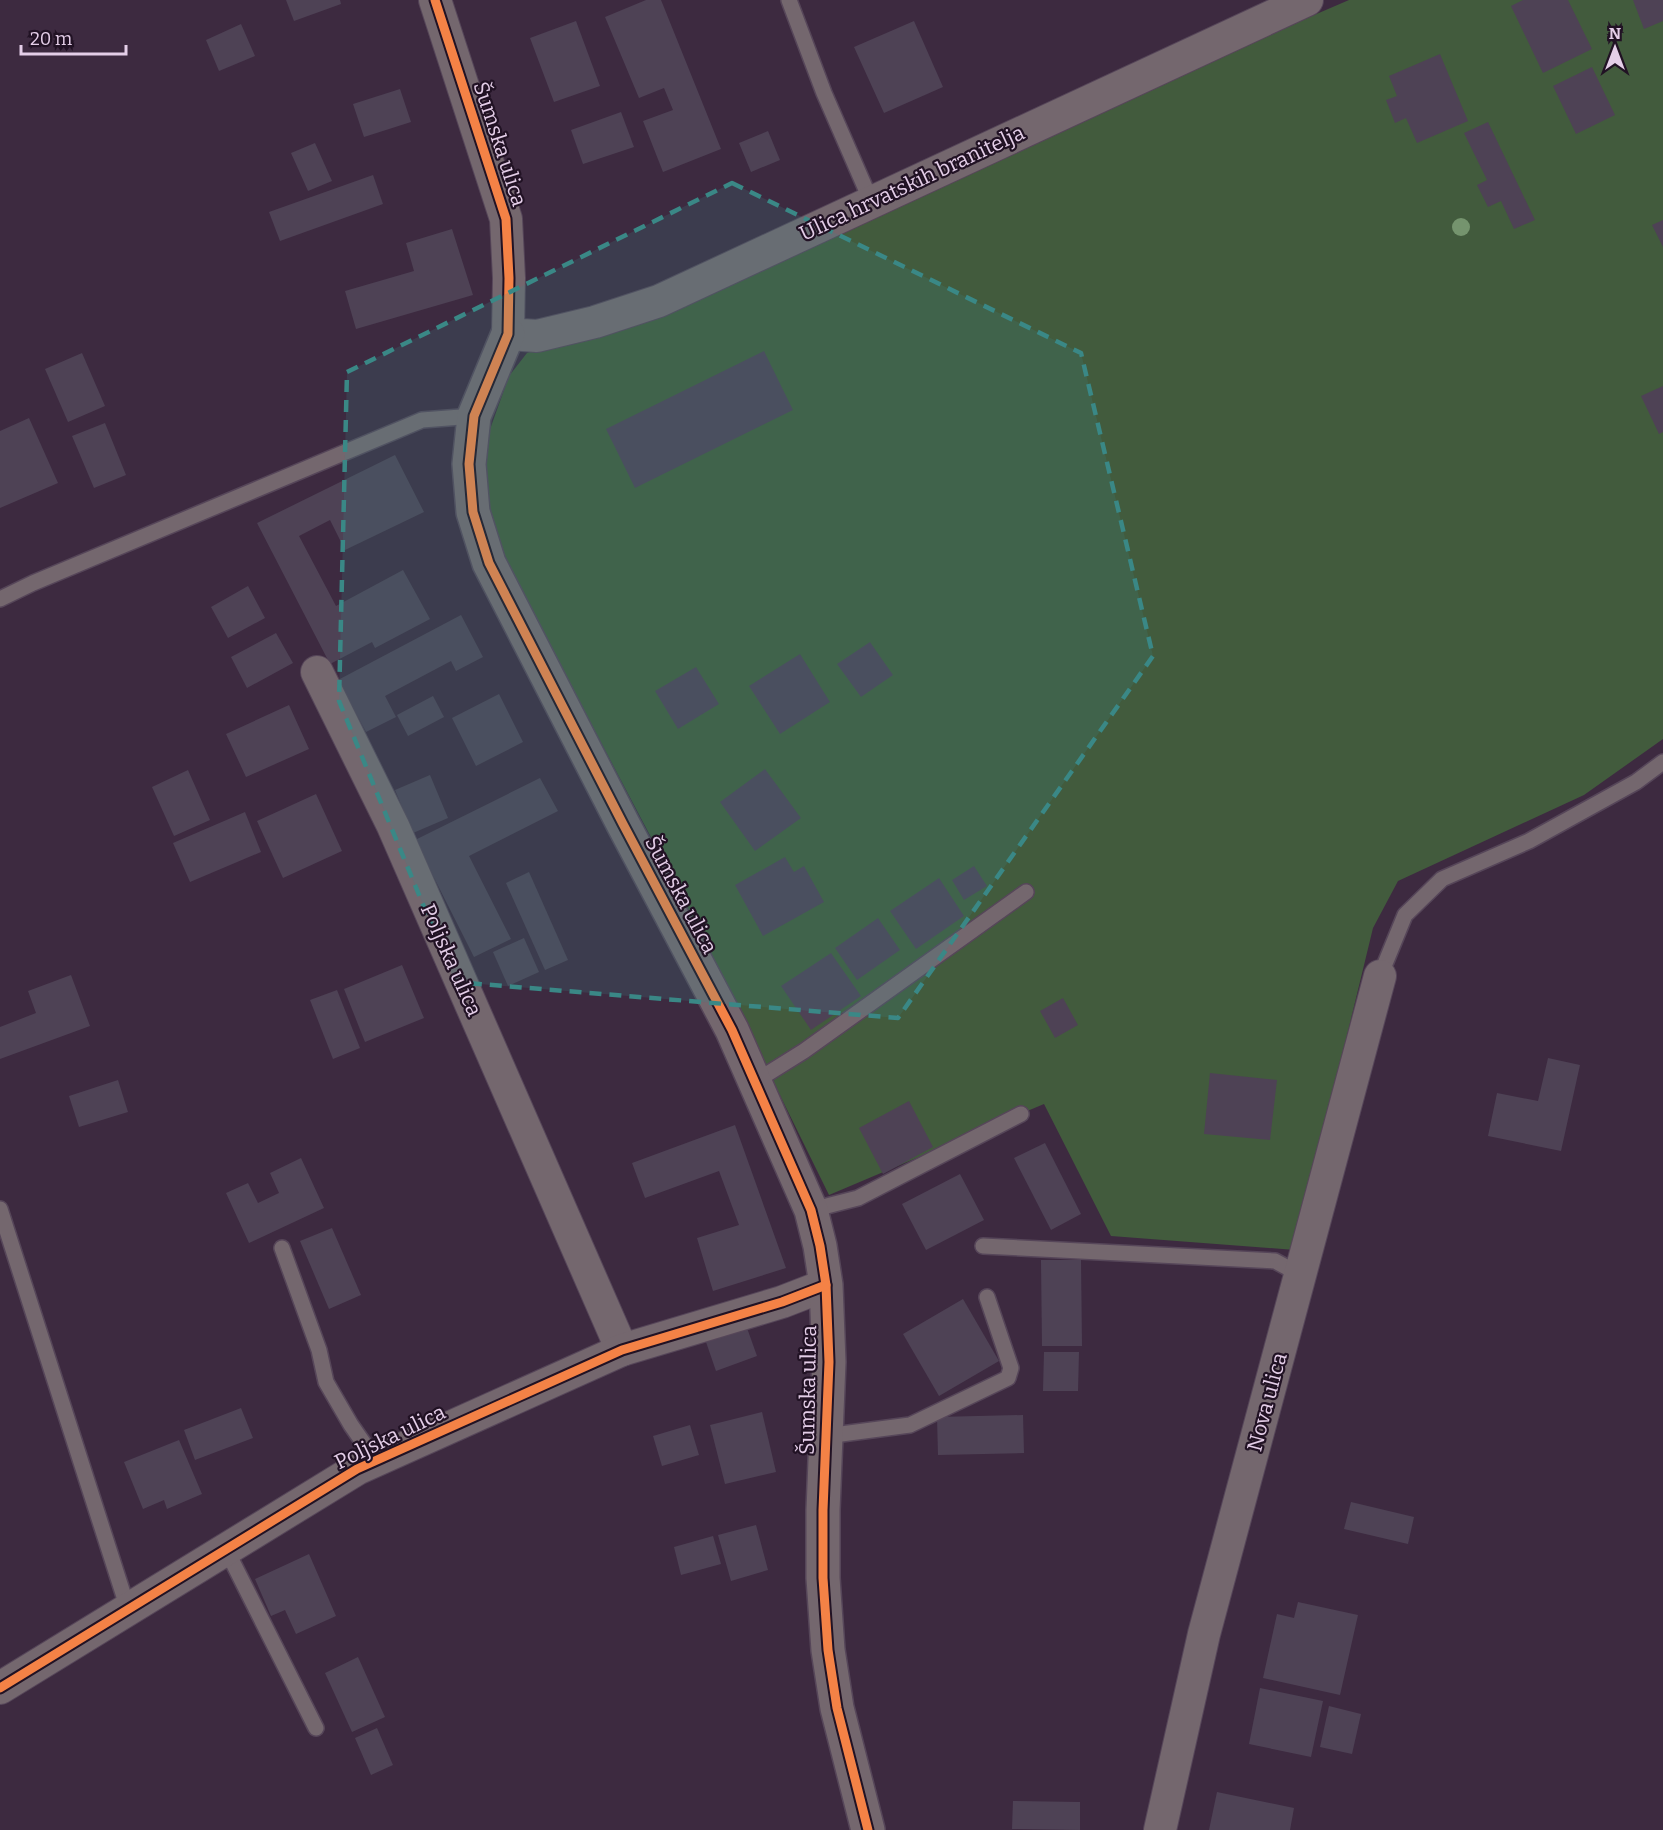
<svg xmlns="http://www.w3.org/2000/svg" width="1663" height="1830" viewBox="0 0 1663 1830" font-family="Bitter,serif">
<style>
.green{fill:#425b3d}
.building{fill:#4e4255}
.lines{fill:none;stroke-linecap:round;stroke-linejoin:round}
.service-casing{stroke:#564659;stroke-width:18}
.minor-casing{stroke:#564659;stroke-width:34}
.tertiary-casing{stroke:#564659;stroke-width:36}
.service{stroke:#74676e;stroke-width:15}
.minor{stroke:#74676e;stroke-width:32}
.tertiary{stroke:#74676e;stroke-width:33}
.cycleway-casing{stroke:#211224;stroke-width:13}
.cycleway{stroke:#f48246;stroke-width:9}
.tree{fill:#75946e}
.marked{fill:#3a8886;fill-opacity:0.2;stroke:#3a8886;stroke-width:4.5;stroke-dasharray:12 8;stroke-linejoin:round}
.labels{text-anchor:middle;dominant-baseline:central;stroke-width:4.5;stroke-linejoin:round;paint-order:stroke}
.street-label{font-size:21px;fill:#e4cee8;stroke:#211224}
</style>
<rect width="100%" height="100%" fill="#3d2a40"/>
<!-- green -->
<path class="green" d="M1349,0H1663V739L1584,795L1398,881L1373,928L1295,1250L1111,1236L1044,1104L829,1195L681,894L510,570L489,513L483,475L488,435L509,376L527,353L566,338Z"/>
<!-- building -->
<g class="building">
<path d="M286,0H340L341,4L294,21Z"/>
<path d="M646,0H661L721,149L663,172L643,121L673,110L664,88L639,98L605,17Z"/>
<path d="M1523,0H1568L1592,49L1543,73L1511,6Z"/>
<path d="M1633,0H1663V21L1644,29Z"/>
<path d="M576,21L600,86L554,102L530,38Z"/>
<path d="M914,21L943,87L884,113L854,47Z"/>
<path d="M241,24L255,56L219,71L206,40Z"/>
<path d="M1440,54L1468,121L1417,143L1406,118L1395,123L1386,100L1397,96L1389,76Z"/>
<path d="M1592,67L1615,115L1576,134L1553,86Z"/>
<path d="M400,89L411,122L364,137L353,104Z"/>
<path d="M621,112L634,147L583,164L571,130Z"/>
<path d="M1488,122L1535,220L1514,229L1501,201L1488,207L1477,185L1487,180L1464,133Z"/>
<path d="M768,131L780,160L751,172L739,143Z"/>
<path d="M315,143L332,181L308,191L291,153Z"/>
<path d="M373,175L383,204L280,241L269,212Z"/>
<path d="M1663,220V247L1652,225Z"/>
<path d="M452,229L473,295L356,329L345,291L414,271L406,243Z"/>
<path d="M764,351L793,410L635,488L606,429Z"/>
<path d="M82,353L105,406L68,422L45,369Z"/>
<path d="M1663,386V432L1659,434L1641,396Z"/>
<path d="M29,418L58,483L0,508V431Z"/>
<path d="M105,423L126,475L94,488L72,436Z"/>
<path d="M395,455L424,512L345,550L330,520L299,536L336,606L403,570L430,619L375,648L372,642L330,664L257,523Z"/>
<path d="M248,586L265,618L228,638L211,607Z"/>
<path d="M461,615L483,657L456,671L451,661L385,696L396,717L366,732L338,680Z"/>
<path d="M276,633L293,663L247,688L231,657Z"/>
<path d="M870,642L893,675L861,697L837,664Z"/>
<path d="M800,654L830,702L780,734L749,686Z"/>
<path d="M696,667L719,704L678,729L655,691Z"/>
<path d="M499,694L523,742L476,766L452,718Z"/>
<path d="M433,696L444,717L408,736L397,715Z"/>
<path d="M289,705L309,749L246,777L226,734Z"/>
<path d="M765,769L801,818L755,851L720,802Z"/>
<path d="M188,770L210,820L174,836L152,787Z"/>
<path d="M430,775L448,818L413,833L395,790Z"/>
<path d="M540,778L558,811L469,856L511,939L474,957L415,840Z"/>
<path d="M316,794L342,851L283,878L257,821Z"/>
<path d="M245,812L261,852L190,882L173,843Z"/>
<path d="M785,857L794,872L804,866L824,902L763,936L735,885Z"/>
<path d="M974,866L987,886L964,900L952,880Z"/>
<path d="M529,872L568,960L545,970L506,883Z"/>
<path d="M939,878L964,916L916,949L890,911Z"/>
<path d="M878,918L900,950L857,980L835,948Z"/>
<path d="M524,938L539,972L508,986L493,952Z"/>
<path d="M831,953L861,996L811,1030L781,986Z"/>
<path d="M402,965L424,1018L365,1042L344,989Z"/>
<path d="M71,975L90,1026L0,1059V1027L36,1013L28,991Z"/>
<path d="M337,990L360,1048L333,1059L310,1000Z"/>
<path d="M1063,998L1078,1025L1055,1038L1040,1011Z"/>
<path d="M1548,1058L1580,1065L1561,1151L1488,1136L1497,1093L1538,1101Z"/>
<path d="M1210,1073L1277,1080L1270,1140L1204,1134Z"/>
<path d="M118,1080L128,1112L79,1127L69,1096Z"/>
<path d="M909,1101L933,1147L883,1174L859,1128Z"/>
<path d="M735,1125L786,1268L713,1291L697,1238L739,1225L719,1171L645,1198L632,1163Z"/>
<path d="M1045,1143L1081,1214L1051,1230L1014,1158Z"/>
<path d="M301,1158L324,1208L249,1243L226,1193L248,1183L258,1203L279,1193L270,1173Z"/>
<path d="M960,1174L984,1220L926,1250L902,1204Z"/>
<path d="M332,1228L361,1295L329,1309L300,1241Z"/>
<path d="M1041,1260H1081L1082,1346H1042Z"/>
<path d="M963,1299L999,1361L939,1396L903,1334Z"/>
<path d="M747,1328L757,1356L716,1371L706,1342Z"/>
<path d="M1044,1352H1079L1078,1391H1043Z"/>
<path d="M241,1408L253,1438L195,1460L184,1430Z"/>
<path d="M762,1412L776,1472L725,1484L710,1425Z"/>
<path d="M1023,1415L1024,1453L938,1455L937,1417Z"/>
<path d="M690,1425L699,1455L662,1466L653,1436Z"/>
<path d="M179,1440L202,1494L167,1509L164,1500L143,1509L124,1462Z"/>
<path d="M1351,1502L1414,1517L1408,1544L1344,1529Z"/>
<path d="M756,1525L768,1570L731,1581L718,1535Z"/>
<path d="M713,1536L721,1564L681,1575L674,1547Z"/>
<path d="M309,1554L336,1616L296,1634L285,1610L271,1616L255,1579Z"/>
<path d="M1298,1602L1358,1615L1340,1695L1263,1678L1277,1614L1294,1618Z"/>
<path d="M358,1657L385,1717L352,1732L325,1673Z"/>
<path d="M1260,1688L1323,1701L1311,1757L1249,1744Z"/>
<path d="M1329,1706L1361,1714L1352,1754L1320,1747Z"/>
<path d="M377,1728L393,1765L371,1775L355,1738Z"/>
<path d="M1217,1792L1294,1808L1290,1830H1209Z"/>
<path d="M1013,1801L1080,1802V1830L1012,1829Z"/>
</g>
<g class="lines">
<defs>
<g id="service">
<path d="M789,0L824,93L871,201"/>
<path d="M0,599L33,583L422,420L474,416"/>
<path d="M1380,976L1405,915L1442,879L1529,841L1636,782L1663,762"/>
<path d="M756,1081L804,1051L1026,892"/>
<path d="M0,1209L128,1609"/>
<path d="M811,1210L858,1198L1021,1114"/>
<path d="M983,1246L1275,1261L1301,1275"/>
<path d="M282,1248L319,1350L326,1382L351,1425L376,1461"/>
<path d="M826,1436L910,1425L1008,1378L1011,1368L987,1297"/>
<path d="M226,1549L316,1728"/>
</g>
<g id="minor">
<path d="M435,0L506,219L509,278L508,334L537,336L595,322L659,301L1307,0"/>
<path d="M317,672L393,826L622,1350"/>
<path d="M0,1688L357,1469L622,1350L782,1302L826,1285"/>
<path d="M1160,1830L1204,1634L1380,976"/>
</g>
<path id="tertiary" d="M508,334L474,416L469,464L473,512L489,563L623,824L732,1030L811,1210L820,1246L826,1285L829,1362L823,1510V1578L828,1650L837,1708L868,1830"/>
</defs>
<!-- service casing -->
<use href="#service" class="service-casing"/>
<!-- minor casing -->
<use href="#minor" class="minor-casing"/>
<!-- tertiary casing -->
<use href="#tertiary" class="tertiary-casing"/>
<!-- service -->
<use href="#service" class="service"/>
<!-- minor -->
<use href="#minor" class="minor"/>
<!-- tertiary -->
<use href="#tertiary" class="tertiary"/>
<defs>
<g id="cycleway">
<path d="M435,0L506,219L509,278L508,334L474,416L469,464L473,512L489,563L623,824L732,1030L811,1210L820,1246L826,1285L829,1362L823,1510V1578L828,1650L837,1708L868,1830"/>
<path d="M0,1688L357,1469L622,1350L782,1302L826,1285"/>
</g>
</defs>
<!-- cycleway casing -->
<use href="#cycleway" class="cycleway-casing"/>
<!-- cycleway -->
<use href="#cycleway" class="cycleway"/>
</g>
<!-- trees -->
<circle class="tree" cx="1461" cy="227" r="9"/>
<!-- marked area -->
<path class="marked" d="M732,183L1081,353L1153,656L898,1018L455,982L339,701L347,372Z"/>
<g class="labels">
<!-- street labels -->
<g class="street-label">
<text transform="translate(500 144) rotate(72)">Šumska ulica</text>
<text transform="translate(912 183) rotate(-25)">Ulica hrvatskih branitelja</text>
<text transform="translate(681 895) rotate(62)">Šumska ulica</text>
<text transform="translate(451 960) rotate(66)">Poljska ulica</text>
<text transform="translate(808 1390) rotate(-89)">Šumska ulica</text>
<text transform="translate(1267 1402) rotate(-75)">Nova ulica</text>
<text transform="translate(390 1437) rotate(-26)">Poljska ulica</text>
</g>
</g>
<!-- north arrow -->
<g transform="translate(1615 48)" stroke="#211224" stroke-width="4.5" paint-order="stroke">
<path d="M0-4.5L10 22L0 15L-10 22Z" fill="#e4cee8"/>
<text y="-9" font-size="16" font-weight="bold" text-anchor="middle" fill="#e4cee8">N</text>
</g>
<!-- scale -->
<path d="M21 45v9h105v-9" fill="none" stroke="#e4cee8" stroke-width="3"/>
<text x="30" y="45" font-size="18" fill="#e4cee8" stroke="#211224" stroke-width="4.5" paint-order="stroke">20 m</text>
</svg>
